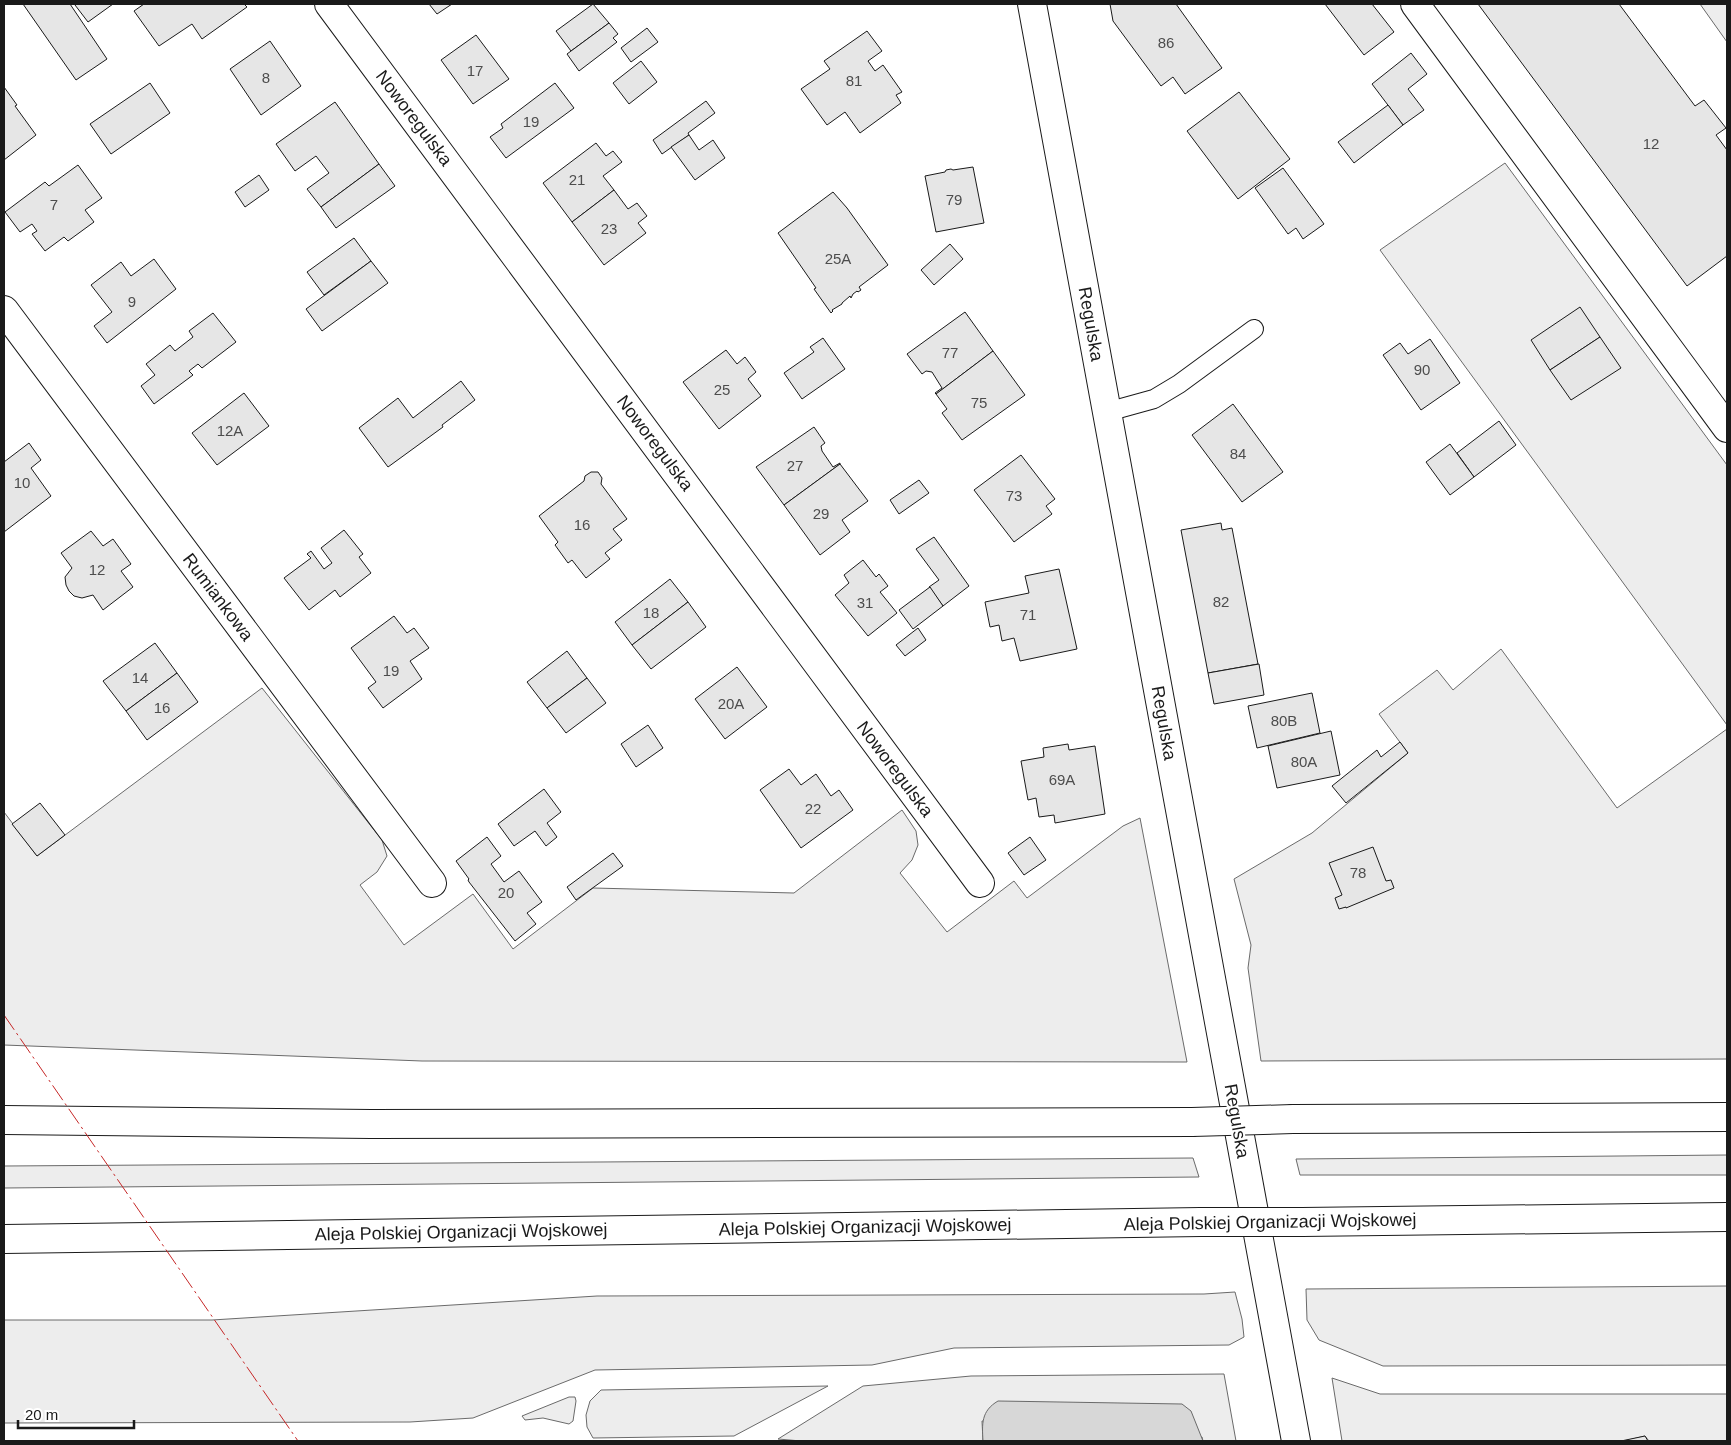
<svg xmlns="http://www.w3.org/2000/svg" width="1731" height="1445" viewBox="0 0 1731 1445" font-family="Helvetica,sans-serif">
<style>
.built{fill:#ededed;stroke:#6a6a6a}
.water{fill:#d7d7d7;stroke:#6a6a6a}
.building{fill:#e6e6e6;stroke:#1a1a1a}
.lines{fill:none;stroke-linecap:round;stroke-linejoin:round}
.service-casing{stroke:#1a1a1a;stroke-width:20}
.minor-casing{stroke:#1a1a1a;stroke-width:30}
.tertiary-casing{stroke:#1a1a1a;stroke-width:30}
.motorway-casing{stroke:#1a1a1a;stroke-width:30}
.service{stroke:#fff;stroke-width:18}
.minor{stroke:#fff;stroke-width:28}
.tertiary{stroke:#fff;stroke-width:28}
.motorway{stroke:#fff;stroke-width:28}
.motorway-bridge-casing{stroke:#1a1a1a;stroke-width:30;stroke-linecap:butt}
.motorway-bridge{stroke:#fff;stroke-width:28}
.power{stroke:#c62828;stroke-width:1;stroke-dasharray:18 4 2.5 4;stroke-linecap:butt}
.labels{text-anchor:middle;dominant-baseline:central;stroke-width:4;stroke-linejoin:round;paint-order:stroke}
.number-label{font-size:15px;fill:#4d4d4d}
.street-label{font-size:18px;fill:#1a1a1a;stroke:#fff}
</style>
<rect width="100%" height="100%" fill="#fff"/>
<!-- built -->
<g class="built">
<path d="M1700,4H1727V42Z"/>
<path d="M1505,163L1727,465V725L1380,250Z"/>
<path d="M1501,649L1617,808L1727,729V1059L1261,1061L1248,968L1251,945L1234,879L1312,833L1408,753L1379,714L1437,670L1453,690Z"/>
<path d="M262,688L382,840L387,856L377,872L360,885L404,945L473,894L513,949L593,888L794,893L902,810L916,831L918,845L912,860L900,873L947,932L1014,881L1027,898L1123,826L1140,818L1187,1062L422,1061L4,1045V812L37,856Z"/>
<path d="M1727,1155V1175H1300L1296,1159Z"/>
<path d="M1193,1158L1199,1177L4,1188V1166Z"/>
<path d="M1727,1286V1365L1383,1366L1319,1340L1307,1320L1306,1289Z"/>
<path d="M1235,1292L1242,1319L1244,1337L1229,1345L954,1348L872,1365L595,1370L473,1418L410,1422L4,1423V1320H212L597,1296L1204,1294Z"/>
<path d="M1224,1374L1236,1441H1203L1202,1437L982,1421L983,1441H801L778,1439L863,1386L971,1376Z"/>
<path d="M1332,1378L1380,1394H1727V1441H1649L1645,1436L1624,1441H1342Z"/>
<path d="M828,1386L734,1436L593,1438L587,1427L586,1415L590,1401L601,1390Z"/>
<path d="M569,1397H575L576,1401L573,1421L569,1424L543,1418L525,1420L522,1416Z"/>
</g>
<!-- water -->
<path class="water" d="M998,1401L1182,1404L1191,1411L1203,1441H983C982,1424 981,1411 998,1401Z"/>
<!-- building -->
<g class="building">
<path d="M23,4H70L107,59L76,80Z"/>
<path d="M77,4H113L88,22L75,5Z"/>
<path d="M144,4H244L247,7L202,39L192,24L159,46L134,11Z"/>
<path d="M429,4H452L437,14Z"/>
<path d="M593,4L609,23L571,51L556,31Z"/>
<path d="M1110,4H1176L1222,68L1185,94L1173,77L1161,86L1113,21Z"/>
<path d="M1325,4H1372L1394,32L1364,55Z"/>
<path d="M1478,4H1619L1695,106L1704,100L1726,128L1716,135L1727,150V256L1687,286Z"/>
<path d="M609,23L618,34L613,38L617,42L579,71L567,54Z"/>
<path d="M647,28L658,42L631,62L621,48Z"/>
<path d="M867,31L882,51L868,61L875,71L883,65L902,92L896,95L901,103L860,133L845,112L827,125L801,89L830,69L824,61Z"/>
<path d="M476,35L509,79L473,104L441,60Z"/>
<path d="M270,41L301,86L261,115L230,69Z"/>
<path d="M1411,53L1427,74L1408,89L1424,110L1403,125L1372,84Z"/>
<path d="M641,61L657,82L629,104L613,83Z"/>
<path d="M150,83L170,113L111,154L90,124Z"/>
<path d="M555,83L574,108L506,158L490,137L503,128L501,124Z"/>
<path d="M4,87L17,105L15,106L36,135L4,160Z"/>
<path d="M1239,92L1290,159L1238,199L1187,131Z"/>
<path d="M706,101L715,113L688,133L689,135L662,154L653,140Z"/>
<path d="M335,102L379,164L321,207L307,189L329,173L316,156L295,171L276,144Z"/>
<path d="M1388,105L1403,125L1354,163L1338,142Z"/>
<path d="M689,135L699,150L713,140L725,158L695,180L671,147Z"/>
<path d="M596,143L606,156L613,151L622,162L603,176L614,190L572,222L543,183Z"/>
<path d="M379,164L395,186L336,228L321,207Z"/>
<path d="M78,165L102,198L85,210L94,222L68,241L64,237L45,251L32,234L37,231L32,224L20,232L5,212L45,182L49,186Z"/>
<path d="M973,167L984,223L936,232L925,176L945,172L946,170L951,169L953,170Z"/>
<path d="M1283,168L1324,224L1303,239L1296,228L1288,234L1255,188Z"/>
<path d="M259,175L269,190L245,207L235,192Z"/>
<path d="M614,190L628,209L637,203L647,216L638,223L646,233L604,265L572,222Z"/>
<path d="M833,192L847,208L888,265L859,287L861,290L858,292L857,291L853,294L851,298L850,296L842,303V304L832,310L833,311L831,313L814,289L816,288L778,233Z"/>
<path d="M354,238L371,261L324,295L307,272Z"/>
<path d="M950,244L963,259L934,285L921,270Z"/>
<path d="M154,259L176,289L107,343L94,326L112,312L91,285L121,262L131,276Z"/>
<path d="M371,261L388,283L322,331L306,309Z"/>
<path d="M1580,307L1600,337L1550,370L1531,340Z"/>
<path d="M965,312L993,351L936,394L935,393L942,388L932,372L926,371L922,374L907,354Z"/>
<path d="M213,313L236,342L202,368L198,364L189,371L193,375L154,404L141,386L155,375L146,364L170,345L175,351L193,337L189,331Z"/>
<path d="M1600,337L1621,368L1571,400L1550,370Z"/>
<path d="M823,338L845,369L802,399L784,373L814,352L810,347Z"/>
<path d="M1430,339L1460,383L1421,410L1383,355L1400,343L1408,354Z"/>
<path d="M726,350L737,364L745,357L756,372L748,379L761,396L719,429L683,382Z"/>
<path d="M993,351L1025,395L962,440L942,413L947,409L936,394Z"/>
<path d="M461,381L475,400L442,425L443,427L388,467L359,428L398,398L413,418Z"/>
<path d="M244,393L269,426L217,465L192,433Z"/>
<path d="M1233,404L1283,472L1242,502L1192,435Z"/>
<path d="M1499,421L1516,445L1474,477L1457,453Z"/>
<path d="M814,427L825,443L821,446L822,451L833,467L840,463V464L784,505L756,467Z"/>
<path d="M29,443L41,460L31,468L51,496L4,532V462Z"/>
<path d="M1450,444L1474,477L1450,495L1426,462Z"/>
<path d="M1021,455L1055,499L1046,506L1052,514L1014,542L974,490Z"/>
<path d="M840,464L868,501L842,520L850,532L820,555L784,505Z"/>
<path d="M591,472H598L602,478L601,484L627,519L613,529L622,540L605,553L610,559L586,578L572,560L568,563L555,545L558,542L539,516L584,481L585,476Z"/>
<path d="M919,480L929,493L899,514L890,500Z"/>
<path d="M1221,523L1222,530L1232,528L1258,664L1208,673L1181,530Z"/>
<path d="M344,530L363,554L359,557L371,573L340,597L335,590L309,610L284,578L311,558L307,554L311,551L324,569L332,563L321,548Z"/>
<path d="M91,531L103,546L113,539L131,564L121,571L133,587L103,610L93,595L82,598L74,596L69,591L66,585L65,577L72,568L61,553Z"/>
<path d="M934,537L969,586L943,606L929,587L939,580L916,549Z"/>
<path d="M863,560L876,577L879,574L888,586L880,592L897,613L868,636L835,595L849,583L844,575Z"/>
<path d="M1059,569L1077,649L1020,661L1014,638L1002,641L999,625L990,627L985,602L1029,593L1025,576Z"/>
<path d="M670,579L688,602L632,645L615,622Z"/>
<path d="M930,587L943,606L913,629L899,610Z"/>
<path d="M688,602L706,627L651,669L632,645Z"/>
<path d="M394,616L407,633L414,628L429,648L410,661L422,679L383,708L368,688L376,682L351,648Z"/>
<path d="M918,628L926,640L905,656L896,645Z"/>
<path d="M155,643L177,673L126,711L103,681Z"/>
<path d="M567,651L587,678L547,708L527,682Z"/>
<path d="M1259,664L1264,695L1214,704L1208,673Z"/>
<path d="M737,667L767,707L725,739L695,699Z"/>
<path d="M177,673L198,702L147,740L126,711Z"/>
<path d="M587,678L606,703L566,733L547,708Z"/>
<path d="M1312,693L1320,733L1257,748L1248,706Z"/>
<path d="M648,725L663,748L636,767L621,744Z"/>
<path d="M1331,731L1340,775L1277,788L1268,746Z"/>
<path d="M1400,742L1408,753L1346,803L1332,786L1377,750L1381,757Z"/>
<path d="M1068,744L1069,750L1095,746L1105,814L1055,823L1054,815L1039,817L1036,798L1028,800L1021,761L1044,757L1043,748Z"/>
<path d="M789,769L801,785L816,774L831,796L839,790L853,810L801,848L760,790Z"/>
<path d="M544,789L561,812L547,823L557,837L546,846L535,831L514,846L498,824Z"/>
<path d="M40,803L65,835L37,856L12,824Z"/>
<path d="M487,837L501,856L491,864L504,882L519,871L542,902L527,913L536,924L515,941L469,882L468,880L469,879L456,861Z"/>
<path d="M1030,837L1046,860L1024,875L1008,853Z"/>
<path d="M1373,847L1386,881L1391,880L1394,888L1346,908V907L1339,909L1335,898L1342,895L1329,863Z"/>
<path d="M613,853L623,866L576,900L567,887Z"/>
<path d="M1645,1436L1648,1441H1621Z"/>
</g>
<g class="lines">
<defs>
<path id="service" d="M1107,412L1154,399L1179,384L1254,329"/>
<g id="minor">
<path d="M329,4L980,883"/>
<path d="M1415,4L1727,428"/>
<path d="M4,310L432,883"/>
</g>
<path id="tertiary" d="M1032,4L1296,1441"/>
<g id="motorway">
<path d="M1293,1119L1727,1117"/>
<path d="M4,1120L371,1124L1192,1122"/>
<path d="M1302,1222L1727,1217"/>
<path d="M4,1239L1201,1222"/>
</g>
</defs>
<!-- service casing -->
<use href="#service" class="service-casing"/>
<!-- minor casing -->
<use href="#minor" class="minor-casing"/>
<!-- tertiary casing -->
<use href="#tertiary" class="tertiary-casing"/>
<!-- motorway casing -->
<use href="#motorway" class="motorway-casing"/>
<!-- service -->
<use href="#service" class="service"/>
<!-- minor -->
<use href="#minor" class="minor"/>
<!-- tertiary -->
<use href="#tertiary" class="tertiary"/>
<!-- motorway -->
<use href="#motorway" class="motorway"/>
<defs>
<g id="motorway-bridge">
<path d="M1192,1122L1293,1119"/>
<path d="M1201,1222H1302"/>
</g>
</defs>
<!-- motorway-bridge casing -->
<use href="#motorway-bridge" class="motorway-bridge-casing"/>
<!-- motorway-bridge -->
<use href="#motorway-bridge" class="motorway-bridge"/>
<!-- power -->
<path class="power" d="M4,1015L298,1441"/>
</g>
<g class="labels">
<!-- number labels -->
<g class="number-label">
<text x="1166" y="42">86</text>
<text x="475" y="70">17</text>
<text x="266" y="77">8</text>
<text x="854" y="80">81</text>
<text x="531" y="121">19</text>
<text x="1651" y="143">12</text>
<text x="577" y="179">21</text>
<text x="954" y="199">79</text>
<text x="54" y="204">7</text>
<text x="609" y="228">23</text>
<text x="838" y="258">25A</text>
<text x="132" y="301">9</text>
<text x="950" y="352">77</text>
<text x="1422" y="369">90</text>
<text x="722" y="389">25</text>
<text x="979" y="402">75</text>
<text x="230" y="430">12A</text>
<text x="1238" y="453">84</text>
<text x="795" y="465">27</text>
<text x="22" y="482">10</text>
<text x="1014" y="495">73</text>
<text x="821" y="513">29</text>
<text x="582" y="524">16</text>
<text x="97" y="569">12</text>
<text x="1221" y="601">82</text>
<text x="865" y="602">31</text>
<text x="651" y="612">18</text>
<text x="1028" y="614">71</text>
<text x="391" y="670">19</text>
<text x="140" y="677">14</text>
<text x="731" y="703">20A</text>
<text x="162" y="707">16</text>
<text x="1284" y="720">80B</text>
<text x="1304" y="761">80A</text>
<text x="1062" y="779">69A</text>
<text x="813" y="808">22</text>
<text x="1358" y="872">78</text>
<text x="506" y="892">20</text>
</g>
<!-- street labels -->
<g class="street-label">
<text transform="translate(414 118) rotate(53)">Noworegulska</text>
<text transform="translate(1091 324) rotate(80)">Regulska</text>
<text transform="translate(655 443) rotate(53)">Noworegulska</text>
<text transform="translate(218 597) rotate(53)">Rumiankowa</text>
<text transform="translate(1164 723) rotate(80)">Regulska</text>
<text transform="translate(895 769) rotate(53)">Noworegulska</text>
<text transform="translate(1237 1121) rotate(80)">Regulska</text>
<text transform="translate(1270 1222) rotate(-1)">Aleja Polskiej Organizacji Wojskowej</text>
<text transform="translate(865 1227) rotate(-1)">Aleja Polskiej Organizacji Wojskowej</text>
<text transform="translate(461 1232) rotate(-1)">Aleja Polskiej Organizacji Wojskowej</text>
</g>
</g>
<!-- border -->
<rect width="1731" height="1445" fill="none" stroke="#1a1a1a" stroke-width="10"/>
<!-- scale -->
<path d="M18 1420v8h116v-8" fill="none" stroke="#1a1a1a" stroke-width="2.5"/>
<text x="25" y="1420" font-size="15" fill="#1a1a1a" stroke="#ffffff" stroke-width="4" paint-order="stroke">20 m</text>
</svg>
